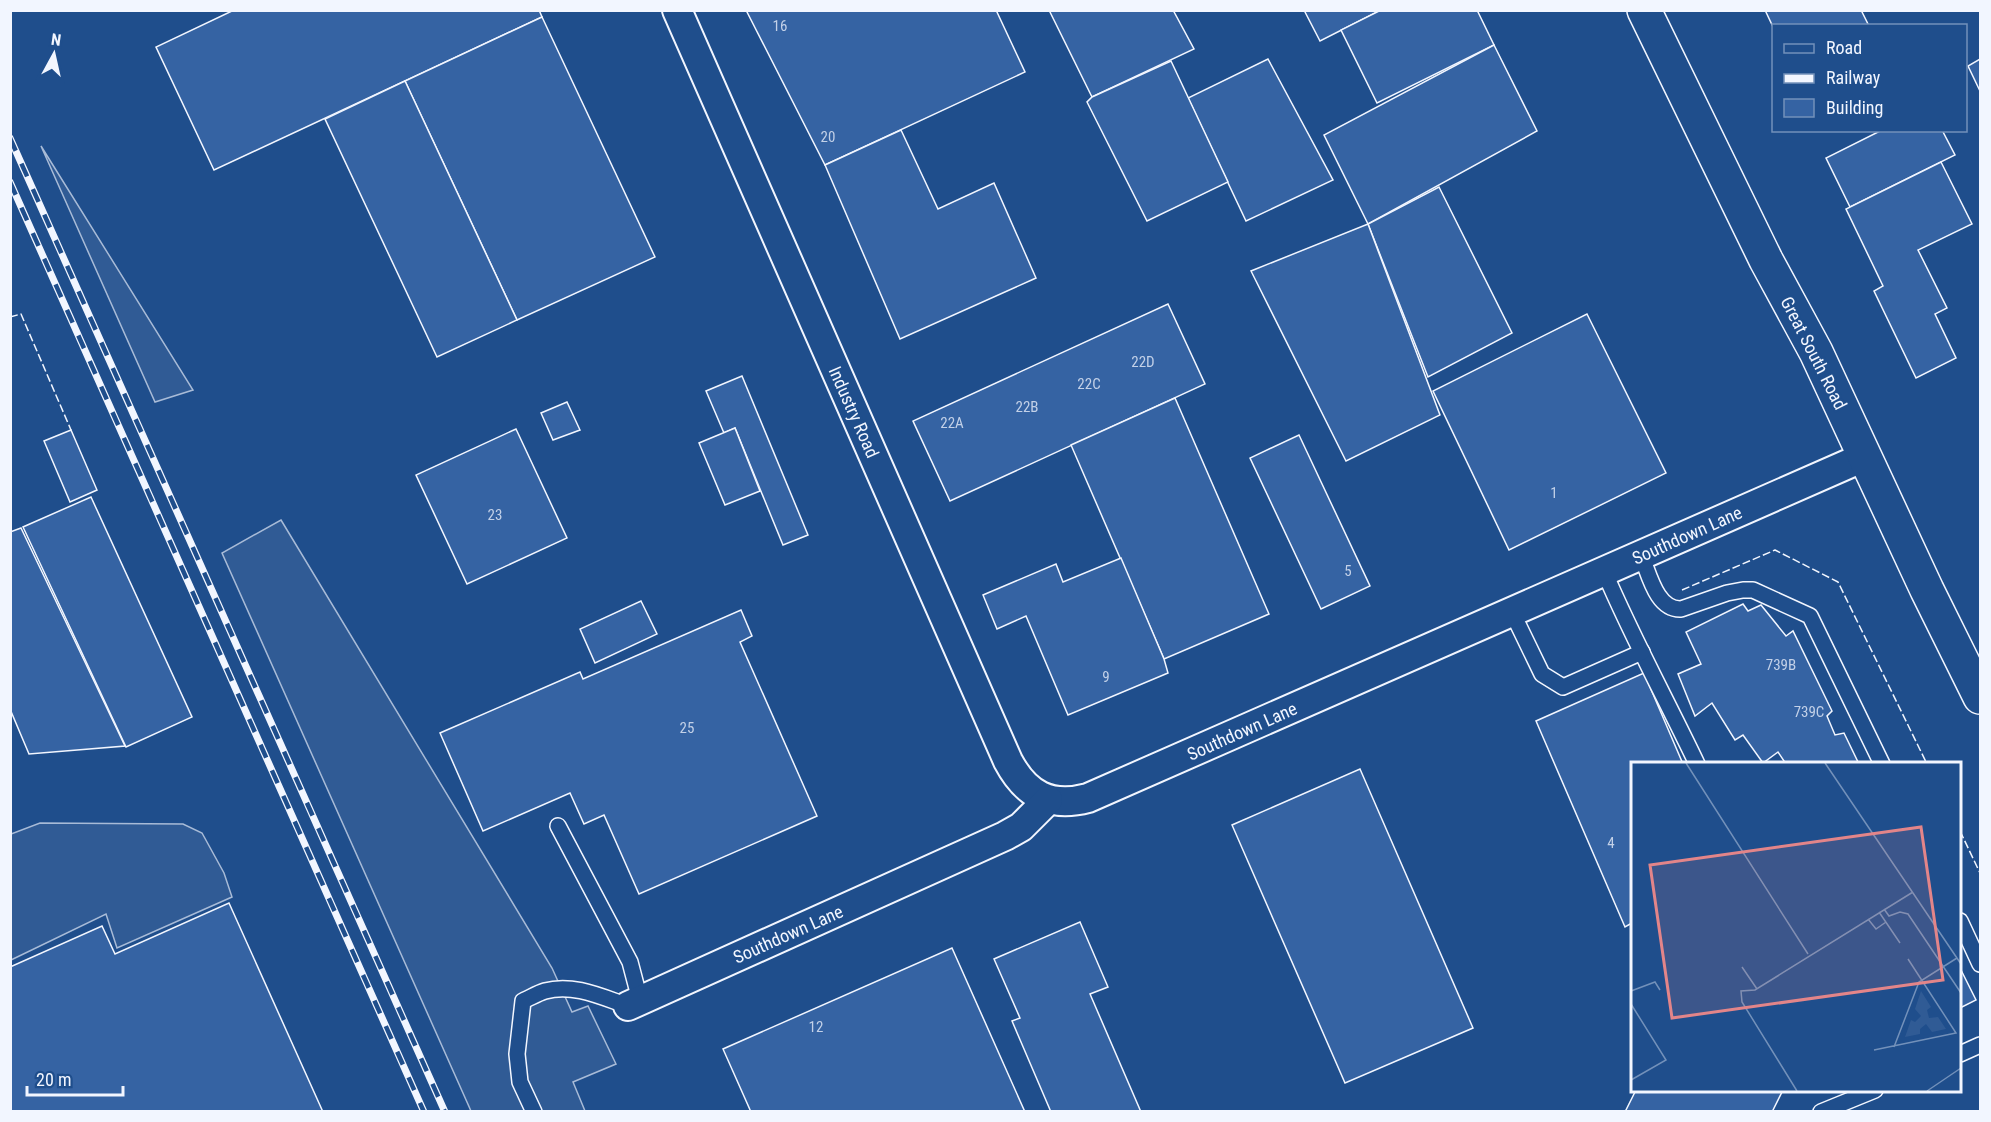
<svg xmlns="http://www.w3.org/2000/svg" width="1991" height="1122" viewBox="0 0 1991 1122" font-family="'Roboto Condensed',sans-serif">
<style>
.built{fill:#305b95;stroke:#a8bbd7;stroke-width:1.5}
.building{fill:#3563a3;stroke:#f2f6ff;stroke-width:1.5}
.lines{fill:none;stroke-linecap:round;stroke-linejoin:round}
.service-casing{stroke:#f2f6ff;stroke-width:18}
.minor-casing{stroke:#f2f6ff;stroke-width:32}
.primary-casing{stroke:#f2f6ff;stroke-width:36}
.service{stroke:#1f4e8c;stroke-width:15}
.minor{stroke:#1f4e8c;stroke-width:28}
.primary{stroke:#1f4e8c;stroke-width:33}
.rail-casing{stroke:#f2f6ff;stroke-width:7}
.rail{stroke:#1f4e8c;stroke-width:4.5;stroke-dasharray:14;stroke-linecap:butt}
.fence{stroke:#f2f6ff;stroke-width:1.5;stroke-dasharray:8 3;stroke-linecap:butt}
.labels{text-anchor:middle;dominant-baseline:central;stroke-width:4.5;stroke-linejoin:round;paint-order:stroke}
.number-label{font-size:15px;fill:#c3d1e8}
.street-label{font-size:18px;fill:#f2f6ff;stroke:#1f4e8c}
.inset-road{fill:none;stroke:#7391ba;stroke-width:1.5}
.view{fill:#e38589;fill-opacity:0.15;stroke:#e38589;stroke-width:3}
.inset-edge{fill:none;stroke:#f2f6ff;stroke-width:3}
</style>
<rect width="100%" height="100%" fill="#1f4e8c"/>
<!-- built -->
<g class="built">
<path d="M41,146L193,390L155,402Z"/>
<path d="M281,520L552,968L572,1012L588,1006L616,1064L573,1082L585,1111H471L222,553Z"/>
<path d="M40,823L183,824L202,833L224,873L232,897L117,948L106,914L11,960V834Z"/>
</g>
<!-- building -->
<g class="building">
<path d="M234,10H539L542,17L214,170L156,47Z"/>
<path d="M746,10H996L1025,72L825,165Z"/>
<path d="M1049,10H1173L1194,49L1092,97Z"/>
<path d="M1304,10H1381L1320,41Z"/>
<path d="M1381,10H1477L1494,45L1377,103L1341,30Z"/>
<path d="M1765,10H1861L1869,26H1774V29Z"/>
<path d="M542,17L655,257L517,320L405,81Z"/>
<path d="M1494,45L1537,131L1368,224L1324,135Z"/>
<path d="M1268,59L1333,180L1246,221L1188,98Z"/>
<path d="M1980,59V91L1968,66Z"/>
<path d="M1171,61L1228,182L1147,221L1087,102L1092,97Z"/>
<path d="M405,81L517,320L437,357L325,119Z"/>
<path d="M901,130L938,209L994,183L1036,278L900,339L825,165Z"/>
<path d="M1882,130H1942L1955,155L1850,207L1826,158Z"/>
<path d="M1941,162L1972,224L1918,250L1947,308L1935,314L1956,358L1916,378L1874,291L1883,286L1846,209Z"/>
<path d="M1439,187L1512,333L1428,377L1368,224Z"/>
<path d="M1368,224L1440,415L1346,461L1251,271Z"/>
<path d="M1168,304L1205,384L950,501L913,421Z"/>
<path d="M1587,314L1666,473L1509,550L1433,391Z"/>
<path d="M742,376L808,535L783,545L735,428L724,433L706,391Z"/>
<path d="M1175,398L1269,614L1164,659L1071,445Z"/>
<path d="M567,402L580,430L553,440L541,413Z"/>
<path d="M735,428L760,491L725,505L699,443Z"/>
<path d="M516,429L567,538L467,584L416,475Z"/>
<path d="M71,430L97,490L70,502L44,441Z"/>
<path d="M1299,435L1370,586L1321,609L1250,458Z"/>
<path d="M91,497L192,717L126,747L23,527Z"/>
<path d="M21,528L125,746L29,754L10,709V532Z"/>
<path d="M1121,558L1164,659L1168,673L1068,715L1026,616L997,629L983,595L1056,564L1063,582Z"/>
<path d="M641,601L657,634L595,663L580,629Z"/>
<path d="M1743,604L1748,611L1761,605L1786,636L1793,631L1832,711L1827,716L1835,735L1844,733L1859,764H1786L1778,752L1763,763L1743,735L1735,740L1712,703L1695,716L1678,674L1701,664L1686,632Z"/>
<path d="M741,610L752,636L740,642L817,816L639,894L604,815L584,824L570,793L483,831L440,733L580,672L583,679Z"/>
<path d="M1644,673L1683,764H1632V923L1625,927L1536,721Z"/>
<path d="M1360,769L1473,1028L1345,1083L1232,825Z"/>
<path d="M229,903L323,1112H10V967L102,926L115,954Z"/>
<path d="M1080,922L1108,987L1090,994L1141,1112H1051L1012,1021L1020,1018L994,959Z"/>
<path d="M952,948L1025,1112H751L723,1049Z"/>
<path d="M1960,968L1976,1000L1960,1008Z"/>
<path d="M1636,1090H1783L1772,1112H1625Z"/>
</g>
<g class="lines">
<defs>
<g id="service">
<path d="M1641,555C1649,573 1656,610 1681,609L1727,593L1743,590H1753L1810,616L1882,764"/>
<path d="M1604,571C1632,637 1666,699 1697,764"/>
<path d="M1512,612L1542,674L1563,687L1642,652"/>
<path d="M558,826L630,962L640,1000"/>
<path d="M1960,921L1980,964"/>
<path d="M1960,1054L1980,1045"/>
<path d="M534,1112L520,1082L517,1054L523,1001C530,998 538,993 545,991C573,983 602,997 628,1006"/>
<path d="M1821,1112L1875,1090"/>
</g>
<g id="minor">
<path d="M677,10L1008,761C1026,795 1050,808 1088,798L1864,457"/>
<path d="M628,1006L1005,836L1021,827L1048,800"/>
</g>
<path id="primary" d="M1644,10L1766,260L1816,352L1927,590L1980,697"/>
</defs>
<!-- service casing -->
<use href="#service" class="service-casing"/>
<!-- minor casing -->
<use href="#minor" class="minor-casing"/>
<!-- primary casing -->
<use href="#primary" class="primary-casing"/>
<!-- service -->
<use href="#service" class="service"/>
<!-- minor -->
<use href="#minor" class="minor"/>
<!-- primary -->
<use href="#primary" class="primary"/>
<defs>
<g id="rail">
<path d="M10,138L445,1112"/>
<path d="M10,182L424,1112"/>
</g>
</defs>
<!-- rail casing -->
<use href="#rail" class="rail-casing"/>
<!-- rail -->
<use href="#rail" class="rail"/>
<!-- fence -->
<g class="fence">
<path d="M10,317L21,314L71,430"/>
<path d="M1682,590L1775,550L1838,582L1927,764"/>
<path d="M1960,831L1980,873"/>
</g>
</g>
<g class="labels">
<!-- number labels -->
<g class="number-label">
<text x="780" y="26">16</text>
<text x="828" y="137">20</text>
<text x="1143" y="362">22D</text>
<text x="1089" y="384">22C</text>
<text x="1027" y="407">22B</text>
<text x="952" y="423">22A</text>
<text x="1554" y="493">1</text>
<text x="495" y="515">23</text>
<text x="1348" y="571">5</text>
<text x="1781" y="665">739B</text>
<text x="1106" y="677">9</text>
<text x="1809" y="712">739C</text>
<text x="687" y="728">25</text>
<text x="1611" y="843">4</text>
<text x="816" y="1027">12</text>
</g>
<!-- street labels -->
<g class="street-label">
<text transform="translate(1814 353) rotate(63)">Great South Road</text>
<text transform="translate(854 412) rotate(66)">Industry Road</text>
<text transform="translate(1687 535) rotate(-24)">Southdown Lane</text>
<text transform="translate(1242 731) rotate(-24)">Southdown Lane</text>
<text transform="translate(788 934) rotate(-24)">Southdown Lane</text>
</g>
</g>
<!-- overview -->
<g transform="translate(1631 762)">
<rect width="330" height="330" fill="#1f4e8c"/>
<path d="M290,229L300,245L296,248L298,256L307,255L315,267L301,270L295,262L289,267V272L274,275L280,258L284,260L290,254L284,247Z" fill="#305b95"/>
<path class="inset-road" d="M55,1L177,192M194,1L330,202M253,147L258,154L269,150L277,152L330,231M248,150L269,181M237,157L245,167L255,160M111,205L126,227M0,229L24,220L29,228M0,242L35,298L0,318M263,285L288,220L326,196M243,288L325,271L277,197M166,329L111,240L110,229L124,228L282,130M296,329L330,306"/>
<path class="view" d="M290,65L312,218L41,256L19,103Z"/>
<rect width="330" height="330" class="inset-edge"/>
</g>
<!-- border -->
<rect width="1991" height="1122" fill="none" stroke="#f2f6ff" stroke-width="24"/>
<!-- legend -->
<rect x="1772" y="24" width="195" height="108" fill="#1f4e8c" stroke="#7391ba" stroke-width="1.5"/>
<rect x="1784" y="44" width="30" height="9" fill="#1f4e8c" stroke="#7391ba" stroke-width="1.5"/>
<text x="1826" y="54" font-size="18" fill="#f2f6ff">Road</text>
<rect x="1784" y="74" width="30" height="9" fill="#f2f6ff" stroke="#7391ba" stroke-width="1.5"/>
<text x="1826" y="84" font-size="18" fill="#f2f6ff">Railway</text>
<rect x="1784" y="99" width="30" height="18" fill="#3563a3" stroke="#7391ba" stroke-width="1.5"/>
<text x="1826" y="114" font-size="18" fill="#f2f6ff">Building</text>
<!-- north arrow -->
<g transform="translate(54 54) rotate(8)" stroke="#1f4e8c" stroke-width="4.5" paint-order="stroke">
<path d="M0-4.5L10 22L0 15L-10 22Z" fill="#f2f6ff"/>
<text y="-9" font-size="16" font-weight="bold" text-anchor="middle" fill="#f2f6ff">N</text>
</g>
<!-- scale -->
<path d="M27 1086v9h96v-9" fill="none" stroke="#f2f6ff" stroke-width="3"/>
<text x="36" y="1086" font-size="18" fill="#f2f6ff" stroke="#1f4e8c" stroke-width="4.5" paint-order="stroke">20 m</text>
</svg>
